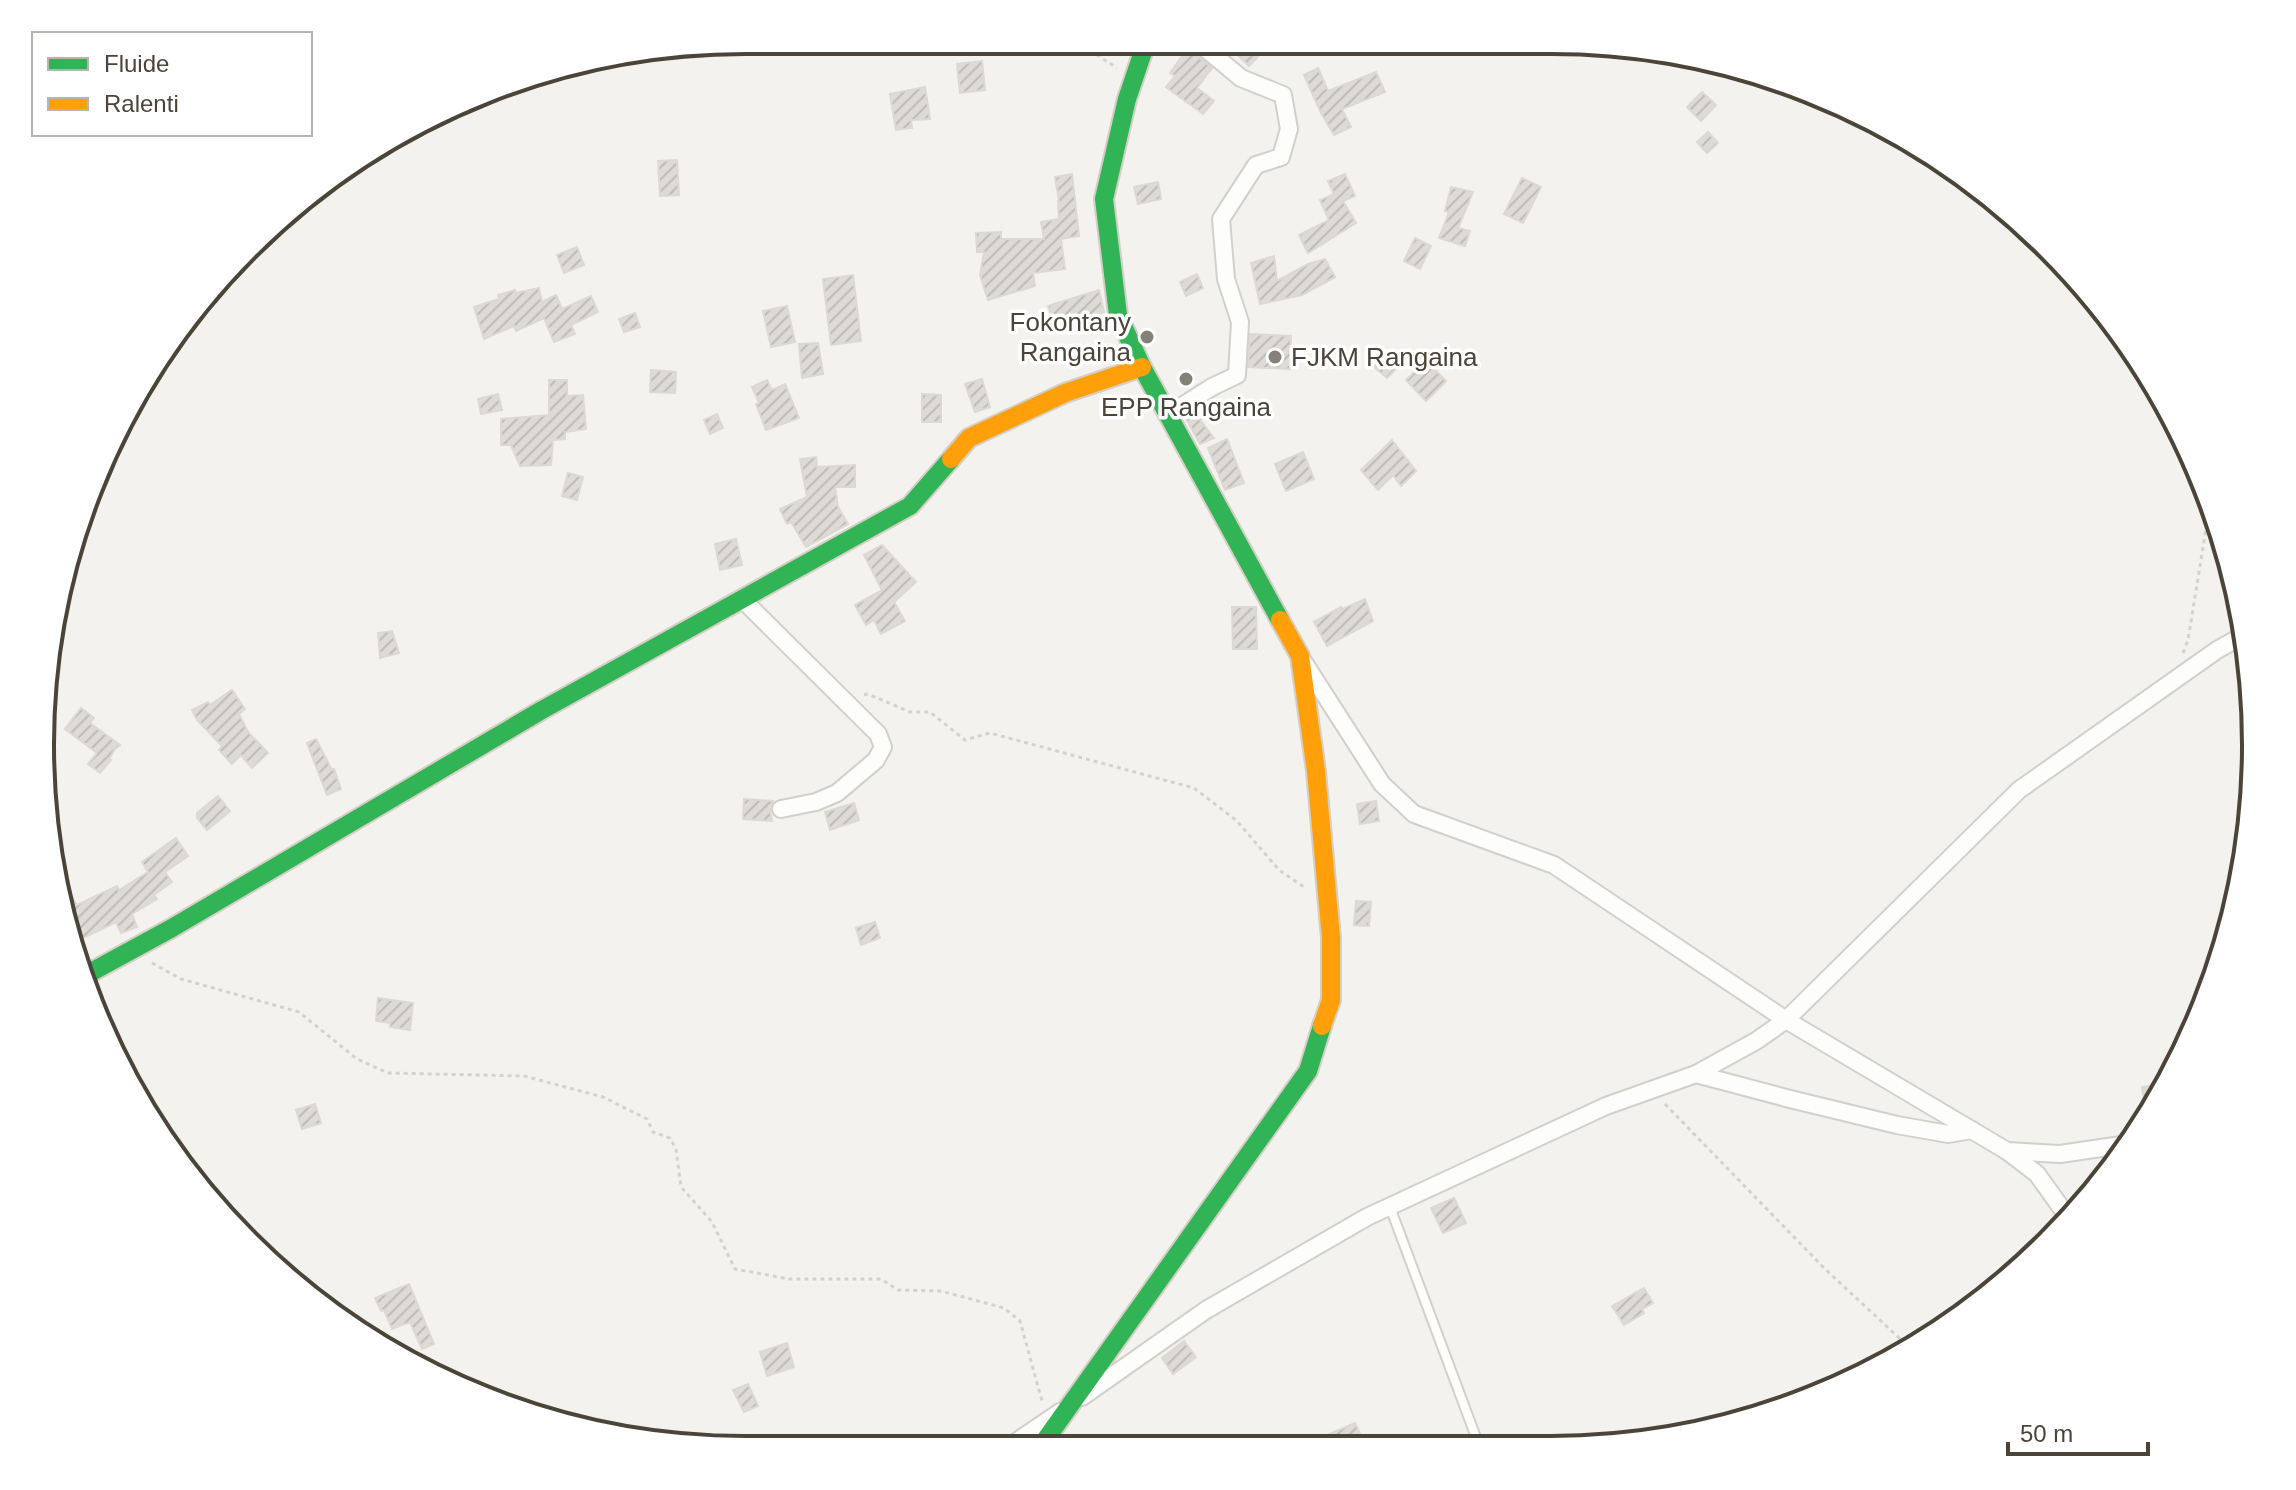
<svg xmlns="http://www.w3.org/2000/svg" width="2296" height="1490" viewBox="0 0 2296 1490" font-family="Arial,sans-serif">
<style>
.building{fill:url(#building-hatch);stroke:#dcd9d4;stroke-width:2}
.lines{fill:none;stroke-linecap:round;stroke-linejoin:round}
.lane-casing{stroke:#d2d0cb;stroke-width:12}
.street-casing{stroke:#d2d0cb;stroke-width:20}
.fast-casing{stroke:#d3cfc5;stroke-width:22}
.slow-casing{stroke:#d3cfc5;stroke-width:22}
.path{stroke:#d3d2cc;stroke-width:3;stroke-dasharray:4 4;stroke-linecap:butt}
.lane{stroke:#fdfdfc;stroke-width:8}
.street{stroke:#fdfdfc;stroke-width:16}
.fast{stroke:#30b455;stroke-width:18}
.slow{stroke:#ff9f0a;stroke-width:18}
.poi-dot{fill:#868178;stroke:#fff;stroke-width:3}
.labels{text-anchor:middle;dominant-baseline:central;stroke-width:7;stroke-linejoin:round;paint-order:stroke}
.poi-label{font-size:26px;fill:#4b4439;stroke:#fff;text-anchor:end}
.rim{fill:none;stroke:#4b4439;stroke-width:4}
</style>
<defs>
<pattern id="building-hatch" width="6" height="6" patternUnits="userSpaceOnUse" patternTransform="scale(2)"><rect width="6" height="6" fill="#dedbd6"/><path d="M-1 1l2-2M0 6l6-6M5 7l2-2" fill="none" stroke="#c0bdb8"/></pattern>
</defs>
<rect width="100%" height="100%" fill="#f4f2ee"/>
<!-- building -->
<g class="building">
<path d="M1225,43L1261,44H1270L1249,66Z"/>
<path d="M1188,48L1212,68L1197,88L1214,101L1203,114L1166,87L1175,76L1170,73Z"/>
<path d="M982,61L985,90L960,93L957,64Z"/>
<path d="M1318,68L1328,91L1376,72L1385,92L1342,109L1351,127L1334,135L1321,113L1304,75Z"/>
<path d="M925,87L930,119L911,120L912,128L896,130L890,94Z"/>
<path d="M1702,92L1716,105L1701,121L1687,107Z"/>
<path d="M1708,132L1718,143L1707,153L1697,142Z"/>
<path d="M677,160L679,195L660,196L658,161Z"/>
<path d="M1072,174L1079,236L1061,239L1065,269L1033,273L1035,286L988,300L980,275L984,252H977L976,233L1001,232V239H1044L1041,222L1059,219L1058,201H1059L1055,177Z"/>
<path d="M1345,174L1355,196L1343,201L1356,223L1308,253L1299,235L1329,220L1320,200L1334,194L1328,181Z"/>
<path d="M1522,178L1541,187L1523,223L1504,214Z"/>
<path d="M1158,182L1161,199L1138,204L1134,187Z"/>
<path d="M1451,187L1473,192L1458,228L1470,231L1465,246L1439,238L1449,212L1445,211Z"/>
<path d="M1415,238L1431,246L1420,269L1404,261Z"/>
<path d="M577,247L584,265L564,273L557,255Z"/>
<path d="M1274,256L1277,281L1308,264L1325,259L1335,277L1302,295L1260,304L1251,263Z"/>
<path d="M1197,274L1203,288L1186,296L1180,282Z"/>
<path d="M853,275L861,341L831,345L823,279Z"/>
<path d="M539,288L542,302L556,295L562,309L591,296L598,312L571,325L575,334L554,342L544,318L516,331L514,326L484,339L474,307L499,299L498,295L515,290L516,293Z"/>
<path d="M1099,290L1104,312L1083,320L1082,316L1054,324L1048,306Z"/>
<path d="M787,306L795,342L771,347L763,311Z"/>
<path d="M635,313L640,327L624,332L619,319Z"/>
<path d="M1250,334L1291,336L1290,369L1248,367Z"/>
<path d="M818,343L823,374L802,378L799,344Z"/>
<path d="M1390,350L1403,362L1387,378L1374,367Z"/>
<path d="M1426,361L1446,381L1426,401L1406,380Z"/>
<path d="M651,370L676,372L675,393L650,392Z"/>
<path d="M982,379L990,407L975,412L965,384Z"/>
<path d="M549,380H567V396L583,395L586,429L565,432V439L553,440L551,465L520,466L511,445H501V419L549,415Z"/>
<path d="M767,380L772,390L785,384L799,418L766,430L756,404L759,403L752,387Z"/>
<path d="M498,394L502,410L481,414L478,399Z"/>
<path d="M922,394L941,395V422H922Z"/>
<path d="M1212,400L1218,411L1200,420L1214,438L1200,444L1185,417Z"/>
<path d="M717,414L723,428L710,434L704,420Z"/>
<path d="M1227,439L1244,483L1225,490L1208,448Z"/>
<path d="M1392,440L1416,471L1401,486L1393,475L1378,490L1361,470Z"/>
<path d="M1303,452L1314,479L1286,491L1275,464Z"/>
<path d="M816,457L817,467L855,465V487H835L838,507L848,524L806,547L791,522L787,524L780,509L807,497L800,459Z"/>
<path d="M568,473L583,477L577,500L562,496Z"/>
<path d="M736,539L742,565L720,570L715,544Z"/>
<path d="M882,545L916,582L894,602L905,621L881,634L874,620L866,625L855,605L882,590L864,555Z"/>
<path d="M1365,599L1373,621L1327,646L1314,622L1341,607L1342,609Z"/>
<path d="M1232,607H1256L1257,649H1233Z"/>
<path d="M392,631L399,653L380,658L378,633Z"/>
<path d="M232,690L245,709L239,714L248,732L268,753L252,768L241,755L232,764L219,750L222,746L197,720L192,710L208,702L210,705Z"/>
<path d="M81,708L94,718L90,723L120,745L115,749L109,759L111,760L100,773L88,764L97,753L65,729Z"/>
<path d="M316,739L332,770L334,769L341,789L327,795L307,743Z"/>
<path d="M218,796L230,811L207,830L197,818V813Z"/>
<path d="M744,799L773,801L770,810L772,821L743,819Z"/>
<path d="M1376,801L1379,821L1360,824L1357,804Z"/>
<path d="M854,803L859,820L830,830L825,812Z"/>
<path d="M176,838L188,856L165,872L172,882L154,895L157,899L132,914L137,927L121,933L116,922L71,944L64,927L59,875L77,905L117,886L119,890L148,872L142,862Z"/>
<path d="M1356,901L1371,902L1369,926L1354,925Z"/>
<path d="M875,922L880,938L861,945L856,928Z"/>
<path d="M378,998L413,1003L410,1030L390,1027V1023L376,1021Z"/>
<path d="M2168,1083L2162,1097L2147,1118L2142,1087Z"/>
<path d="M315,1104L321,1123L302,1129L296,1110Z"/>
<path d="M1454,1198L1466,1223L1443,1233L1431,1208Z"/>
<path d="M409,1284L434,1344L422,1349L410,1322L392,1329L384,1310L381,1311L375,1298Z"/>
<path d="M1644,1288L1653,1303L1642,1309L1644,1313L1624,1325L1612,1306Z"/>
<path d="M1184,1341L1196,1357L1173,1374L1162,1358Z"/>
<path d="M787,1343L794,1367L767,1376L760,1352Z"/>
<path d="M748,1384L758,1406L744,1412L733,1390Z"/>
<path d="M1355,1423L1366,1447H1299Z"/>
</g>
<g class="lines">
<defs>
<path id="lane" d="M1390,1207L1480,1448"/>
<g id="street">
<path d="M1167,412L1176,410L1212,387L1237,375L1240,322L1226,279L1221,219L1256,165L1281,157L1289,129L1283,95L1241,78L1199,43"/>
<path d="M742,599L878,734L883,747L876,760L837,793L816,802L781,809"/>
<path d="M1303,661L1382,784L1414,814L1554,865L1786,1020L2007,1151L2060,1154L2128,1144"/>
<path d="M1696,1074L1790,1099L1897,1125L1948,1134L1972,1130"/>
<path d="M2007,1151L2037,1174L2070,1220"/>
<path d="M1082,1397L1206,1310L1367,1217L1606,1106L1696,1074L1756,1041L1786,1020L2019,790L2217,650L2244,635"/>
<path d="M1010,1446L1060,1412"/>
</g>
<g id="fast">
<path d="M1146,43L1127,99L1104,199L1118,315L1142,367L1280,620"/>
<path d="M84,976L172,928L542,710L910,506L951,459"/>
<path d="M1041,1446L1308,1071L1322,1026"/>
</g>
<g id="slow">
<path d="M951,459L969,438L1065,393L1142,367"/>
<path d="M1280,620L1300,656L1316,771L1331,938V1000L1322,1026"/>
</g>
</defs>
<!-- lane casing -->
<use href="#lane" class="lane-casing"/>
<!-- street casing -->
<use href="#street" class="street-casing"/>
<!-- fast casing -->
<use href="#fast" class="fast-casing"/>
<!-- slow casing -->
<use href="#slow" class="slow-casing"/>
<!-- path -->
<g class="path">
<path d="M1067,42L1097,55L1117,68"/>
<path d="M2183,653L2188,640L2210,504"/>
<path d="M864,695L868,694L910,712H930L965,740L990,733L1194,788L1237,821L1279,870L1304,887"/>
<path d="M152,963L181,979L299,1012L357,1059L388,1073L524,1076L603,1097L647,1119L653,1132L670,1138L676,1149L681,1187L712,1222L735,1269L789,1279H881L898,1290L941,1291L1004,1308L1020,1321L1042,1401"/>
<path d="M1665,1104L1825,1269L1910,1348"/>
</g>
<!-- lane -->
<use href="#lane" class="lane"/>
<!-- street -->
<use href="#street" class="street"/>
<!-- fast -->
<use href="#fast" class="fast"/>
<!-- slow -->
<use href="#slow" class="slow"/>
</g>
<!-- markers -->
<g class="poi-dot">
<circle cx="1147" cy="337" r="8"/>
<circle cx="1275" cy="357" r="8"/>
<circle cx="1186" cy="379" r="8"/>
</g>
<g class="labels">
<!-- poi labels -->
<g class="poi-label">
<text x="1131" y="322">Fokontany<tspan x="1131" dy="30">Rangaina</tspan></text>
<text x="1291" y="357" text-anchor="start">FJKM Rangaina</text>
<text x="1186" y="407" text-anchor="middle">EPP Rangaina</text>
</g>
</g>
<!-- crop -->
<path d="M0 0H2296V1490H0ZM745 54H1551A691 691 0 0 1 2242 745V745A691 691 0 0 1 1551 1436H745A691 691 0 0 1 54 745V745A691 691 0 0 1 745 54Z" fill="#fff" fill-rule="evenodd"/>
<path class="rim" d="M745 54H1551A691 691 0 0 1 2242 745V745A691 691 0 0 1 1551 1436H745A691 691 0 0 1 54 745V745A691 691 0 0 1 745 54Z"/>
<!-- legend -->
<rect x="32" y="32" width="280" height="104" fill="#ffffff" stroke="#b7b4b0" stroke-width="2"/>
<rect x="48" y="58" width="40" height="12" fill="#30b455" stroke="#b7b4b0" stroke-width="2"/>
<text x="104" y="72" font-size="24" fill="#4b4439">Fluide</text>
<rect x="48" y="98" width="40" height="12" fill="#ff9f0a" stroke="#b7b4b0" stroke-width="2"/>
<text x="104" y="112" font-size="24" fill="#4b4439">Ralenti</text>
<!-- scale -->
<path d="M2008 1442v12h140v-12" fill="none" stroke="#4b4439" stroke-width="4"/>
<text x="2020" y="1442" font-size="24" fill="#4b4439" stroke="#ffffff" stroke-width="6" paint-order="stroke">50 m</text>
</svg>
